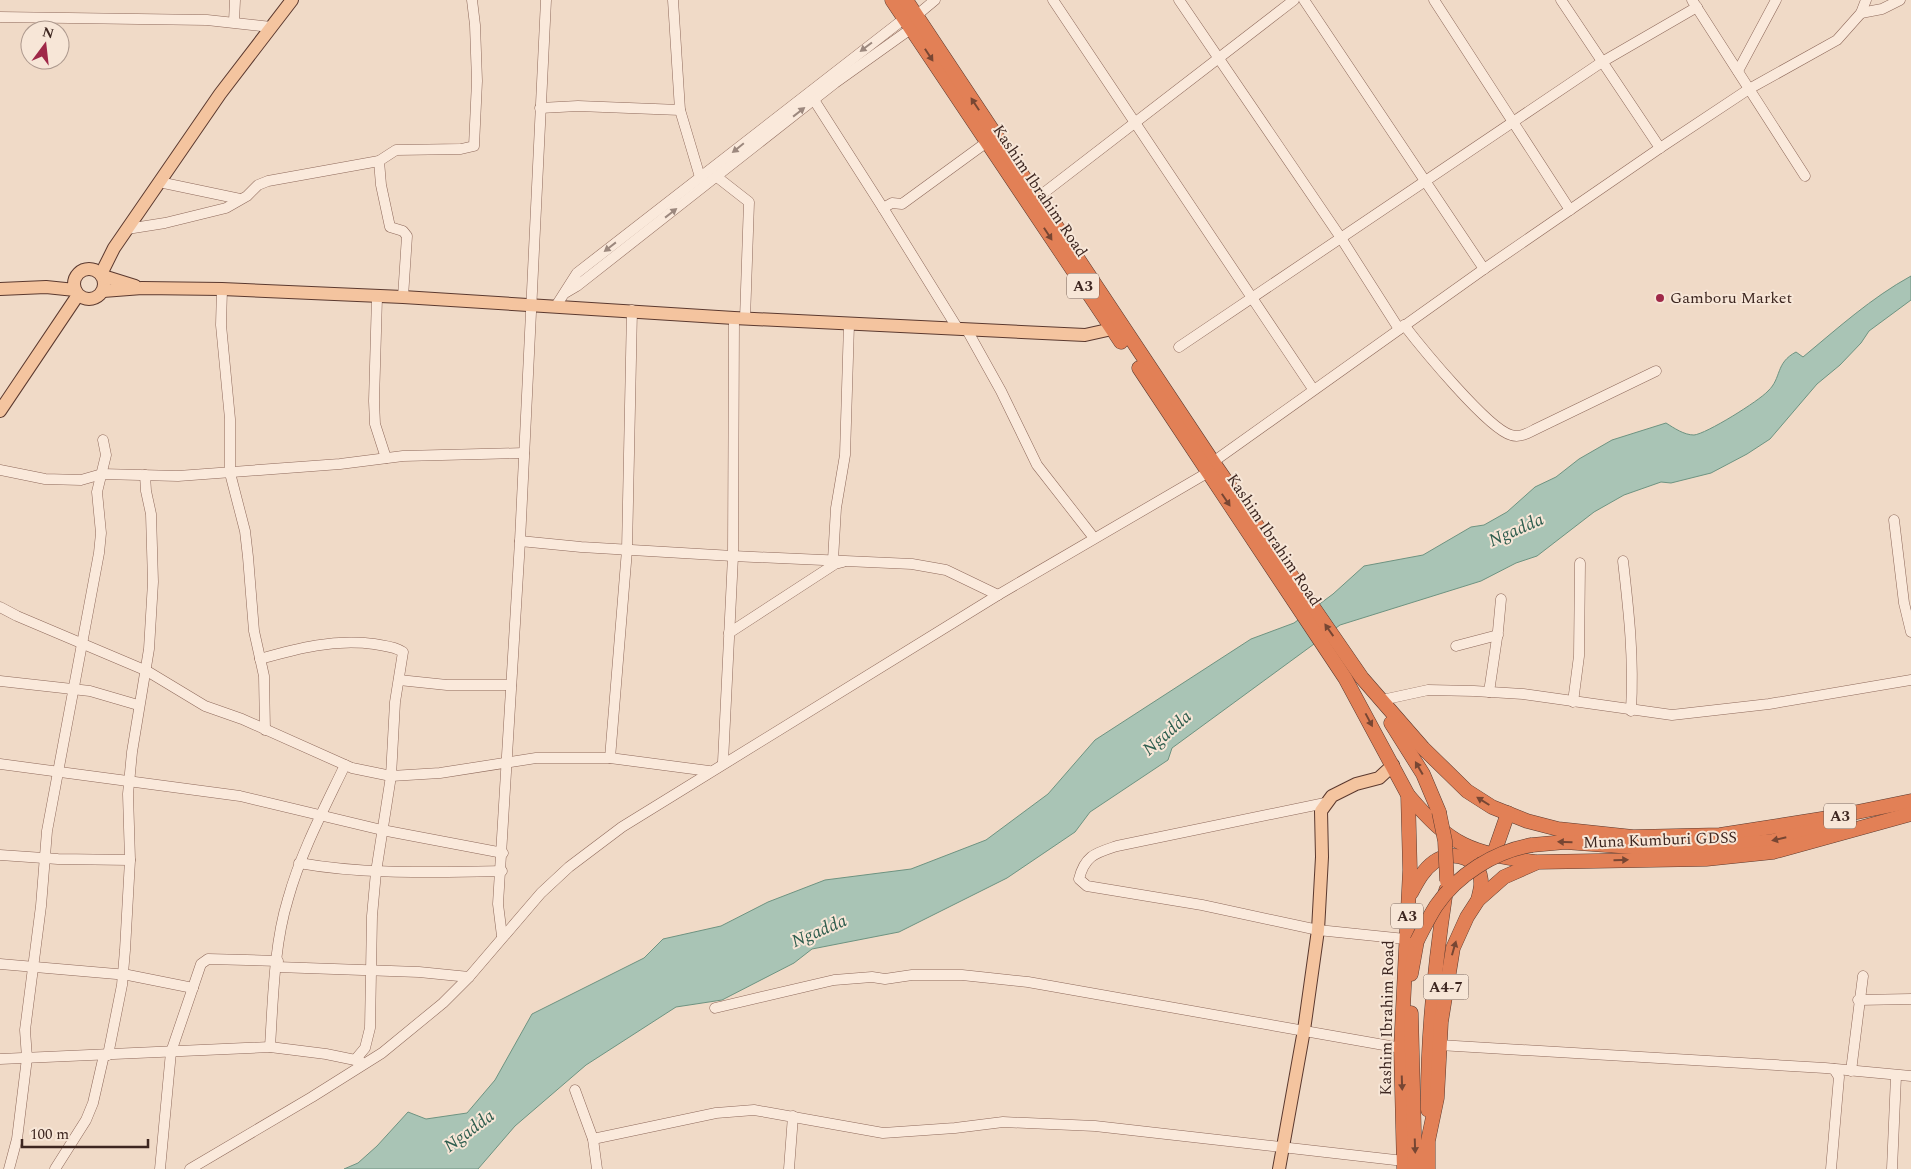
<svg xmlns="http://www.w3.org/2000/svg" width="1911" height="1169" viewBox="0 0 1911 1169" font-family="Spectral,serif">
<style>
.water{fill:#a9c4b5;stroke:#6e9381}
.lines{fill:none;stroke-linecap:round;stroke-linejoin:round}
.minor-casing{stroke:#8e695b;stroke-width:11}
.major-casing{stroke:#5b392f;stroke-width:14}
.highway-casing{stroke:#5b392f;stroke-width:15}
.minor{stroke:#fae9db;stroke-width:10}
.major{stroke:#f4c49f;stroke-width:12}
.highway{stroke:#e28056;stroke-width:14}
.highway-bridge-casing{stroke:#5b392f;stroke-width:15;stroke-linecap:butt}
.highway-bridge{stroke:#e28056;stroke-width:14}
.oneway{fill:#9c887e}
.oneway2{fill:#774633}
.poi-dot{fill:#9f2848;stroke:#f7e6d7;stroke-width:2}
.labels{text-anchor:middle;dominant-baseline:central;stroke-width:4;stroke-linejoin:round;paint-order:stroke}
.shield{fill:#f7e6d7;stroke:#756057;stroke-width:1}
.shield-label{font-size:15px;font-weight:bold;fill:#3d2620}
.street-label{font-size:16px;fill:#3d2620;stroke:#f7e6d7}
.poi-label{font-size:16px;fill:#3d2620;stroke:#f7e6d7;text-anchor:start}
.water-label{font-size:18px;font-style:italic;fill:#2e5d4e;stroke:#f7e6d7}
</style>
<rect width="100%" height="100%" fill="#f0dac7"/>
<!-- water -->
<path class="water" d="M1911,276V300L1869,331L1861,343L1840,365L1817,384L1770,439L1747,454L1711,473L1671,483L1661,482L1624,495L1594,512L1537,556L1516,563L1481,581L1340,625L1172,748L1168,760L1090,812L1075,832L1007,878L899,932L812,949L794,963L722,1000L676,1007L586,1065L515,1126L478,1169H344L358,1163L377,1146L408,1112L426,1119L467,1113L495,1080L532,1014L644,958L663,939L721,926L768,902L825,880L911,869L986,840L1048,794L1095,740L1251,639L1294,623L1333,594L1364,566L1423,555L1471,527L1484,525L1507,512L1535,487L1556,477L1579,459L1612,440L1666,423C1674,428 1684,435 1694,435C1706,434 1759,401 1768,391C1782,378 1775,363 1796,352L1803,357C1838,328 1871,298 1911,276Z"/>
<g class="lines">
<defs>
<g id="minor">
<path d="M673,0L680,110L700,177"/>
<path d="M1053,0L1313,389"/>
<path d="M1179,0L1341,238L1399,329"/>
<path d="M1304,0L1484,269"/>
<path d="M1434,0L1570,210"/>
<path d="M1561,0L1660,148"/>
<path d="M1692,0L1805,176"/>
<path d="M1861,13L1882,9L1900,0"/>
<path d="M0,17L207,20L271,27"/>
<path d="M911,20L935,0"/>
<path d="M234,22L235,0"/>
<path d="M1738,71L1776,0"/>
<path d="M814,100L883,208"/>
<path d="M540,108L578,106L680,110"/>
<path d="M379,161L381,185L390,227L403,231L407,236L403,297"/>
<path d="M717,177L749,202L745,319"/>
<path d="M159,182L240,199"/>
<path d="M1032,202L1294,0"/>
<path d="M127,229L165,223L226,208L247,196L258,185L268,181L379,161L396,150L461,149L474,146L477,81L475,25L472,0"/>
<path d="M222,289L221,325L230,419V473L245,531L248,557L254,631L264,676L265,730"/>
<path d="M565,293L577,286L835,83L912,28"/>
<path d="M377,297L374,401L375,424L386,458"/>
<path d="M556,306L577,273L905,18"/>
<path d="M1404,325C1421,347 1488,429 1511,435C1520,438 1528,433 1536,429L1656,371"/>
<path d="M958,329L883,208L892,203L902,204L987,142"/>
<path d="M967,330L1001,391L1037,465L1094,538"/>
<path d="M1179,347L1602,62L1697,7"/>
<path d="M1213,462L1484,269L1660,148L1749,89L1837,40L1861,13L1866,0"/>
<path d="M0,470L45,479L81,480L102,474L178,476L340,464L403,456L524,453"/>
<path d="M1894,520L1904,603L1911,632"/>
<path d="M520,541L581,547L733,556L912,564L946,570L998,595"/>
<path d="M833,560L836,508L845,455L849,324"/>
<path d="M1623,561C1629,613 1634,658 1631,711"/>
<path d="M0,607L17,616L147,671L205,706L242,719L352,768L391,776L440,773L536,758H610L709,771"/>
<path d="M729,633L835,564L843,562"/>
<path d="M1456,646L1498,635"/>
<path d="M260,659C299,648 333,639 374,644C384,646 394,646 403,652L395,702L391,776L376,872L372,916L370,1028L365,1048L355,1060"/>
<path d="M399,680L447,685H511"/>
<path d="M0,681L90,691L138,705"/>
<path d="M1489,692L1498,631L1501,599"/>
<path d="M1382,700L1428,690L1474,691L1523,694L1672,715L1769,704L1911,680"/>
<path d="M1573,702L1579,656L1580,563"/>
<path d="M610,758L627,550L632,310"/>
<path d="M723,762L733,556L734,318"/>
<path d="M0,764L240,796L382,830L503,853"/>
<path d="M1325,803L1117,846C1096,853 1085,855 1079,879L1087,886L1202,905L1318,930L1405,939"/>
<path d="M0,855L58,859L130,860"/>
<path d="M299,863C366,875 434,872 502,871"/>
<path d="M502,936L498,904L520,541L546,0"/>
<path d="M0,964L128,975L193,988"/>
<path d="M277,967L419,972L469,977"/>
<path d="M1858,1000L1911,999"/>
<path d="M715,1008L834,980L872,977L885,979L912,975H962L1028,982L1401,1048"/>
<path d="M1439,1045L1825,1068L1911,1076"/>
<path d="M270,1047C273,1000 274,944 288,899C301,852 324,809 345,765"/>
<path d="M108,1055L122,985L125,950L130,860L128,794L132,752L149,649L153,582L151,514L146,491L145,475"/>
<path d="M0,1059L270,1047L326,1054L360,1061"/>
<path d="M1851,1071L1863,976"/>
<path d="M575,1090L593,1139L597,1169"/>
<path d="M593,1139L716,1113L754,1110L883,1133L955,1128L1003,1122L1095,1126L1404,1161"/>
<path d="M9,1169L17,1139L27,1058L25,1030L41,906L47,831L99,553L101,533L97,492L106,455L103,440"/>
<path d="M55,1169L86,1120L93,1103L104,1055"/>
<path d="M160,1169L171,1052L201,964L208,959L278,961"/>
<path d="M190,1169L312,1097L382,1053L443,1003L469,977L541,893L569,867L622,827L998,595L1207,473"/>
<path d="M789,1169L793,1116"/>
<path d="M1831,1169L1839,1077L1834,1069"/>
<path d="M1892,1169L1896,1076"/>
</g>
<g id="major">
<circle cx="89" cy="284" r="15"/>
<path d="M101,274L114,248L220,94L292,0"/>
<path d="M103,276L135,286"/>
<path d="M0,289L46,287L75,290"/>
<path d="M103,291L142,288L222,289L403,297L734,318L1085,335L1112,329"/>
<path d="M0,411L78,295"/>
<path d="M1279,1169L1304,1030L1318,930L1322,857L1321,811L1332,796L1356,784L1379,778L1393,765"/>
</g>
<g id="highway">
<path d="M892,0L1121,342"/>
<path d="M906,0L1213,462L1362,678L1423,748L1467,791L1492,807L1527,821L1558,829L1633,837L1720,835L1828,818L1911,801"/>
<path d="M1139,368L1345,678L1408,795L1410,870L1401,1048L1404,1169"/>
<path d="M1391,723L1423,774L1439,812"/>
<path d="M1408,795C1452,847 1469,852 1535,862"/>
<path d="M1532,845L1565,842L1646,848H1706L1773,841L1836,825"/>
<path d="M1493,856L1508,813"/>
<path d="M1411,893C1417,882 1423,870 1434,862C1453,848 1482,858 1481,884C1481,889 1479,895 1478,900"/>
<path d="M1411,974L1417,941"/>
<path d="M1411,1013L1415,1169"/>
<path d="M1428,1110C1427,1036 1435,963 1446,890"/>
<path d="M1428,1169V1141L1437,1098L1441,1022L1453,948L1467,917L1478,900L1504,877L1538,862L1706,859L1773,852L1911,814"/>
</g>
</defs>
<!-- minor casing -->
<use href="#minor" class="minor-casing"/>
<!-- major casing -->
<use href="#major" class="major-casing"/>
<!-- highway casing -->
<use href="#highway" class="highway-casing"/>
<!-- minor -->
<use href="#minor" class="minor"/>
<!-- major -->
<use href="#major" class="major"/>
<!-- highway -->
<use href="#highway" class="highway"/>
<defs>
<g id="highway-bridge">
<path d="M1439,812L1445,841L1447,881"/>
<path d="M1417,941C1423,929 1429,917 1436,906C1457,875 1495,851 1532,845"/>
</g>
</defs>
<!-- highway-bridge casing -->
<use href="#highway-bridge" class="highway-bridge-casing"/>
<!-- highway-bridge -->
<use href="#highway-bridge" class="highway-bridge"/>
</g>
<!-- one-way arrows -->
<defs><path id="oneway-solid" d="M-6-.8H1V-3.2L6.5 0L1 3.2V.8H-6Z" transform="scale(1.25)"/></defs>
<g class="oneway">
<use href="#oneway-solid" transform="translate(866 47) rotate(143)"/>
<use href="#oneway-solid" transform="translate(799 112) rotate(-38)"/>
<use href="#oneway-solid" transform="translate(738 148) rotate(141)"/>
<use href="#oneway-solid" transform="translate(671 213) rotate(-38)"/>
<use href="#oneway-solid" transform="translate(610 247) rotate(142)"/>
</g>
<g class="oneway2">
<use href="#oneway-solid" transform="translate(929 55) rotate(57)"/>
<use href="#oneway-solid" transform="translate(975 104) rotate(-123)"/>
<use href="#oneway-solid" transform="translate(1048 234) rotate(57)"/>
<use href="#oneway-solid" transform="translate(1226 500) rotate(56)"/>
<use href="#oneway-solid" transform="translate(1329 630) rotate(-125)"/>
<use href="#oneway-solid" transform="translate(1369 720) rotate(62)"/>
<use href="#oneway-solid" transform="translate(1419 768) rotate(-120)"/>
<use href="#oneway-solid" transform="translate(1483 801) rotate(-148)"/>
<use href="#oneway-solid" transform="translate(1779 839) rotate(167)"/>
<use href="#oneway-solid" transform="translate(1565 842) rotate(-178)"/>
<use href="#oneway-solid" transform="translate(1621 860) rotate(-1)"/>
<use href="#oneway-solid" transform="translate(1454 948) rotate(-74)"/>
<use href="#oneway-solid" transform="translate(1402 1083) rotate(88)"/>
<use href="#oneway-solid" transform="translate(1415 1146) rotate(88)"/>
</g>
<!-- markers -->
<circle class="poi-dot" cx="1660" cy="298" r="5"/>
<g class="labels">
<!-- shield labels -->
<g class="shield">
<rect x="1067" y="273.5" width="32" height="25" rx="4"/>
<rect x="1824" y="803.5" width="32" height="25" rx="4"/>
<rect x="1391" y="903.5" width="32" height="25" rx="4"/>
<rect x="1423.5" y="974.5" width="45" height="25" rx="4"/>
</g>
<g class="shield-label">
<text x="1083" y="286">A3</text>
<text x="1840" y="816">A3</text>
<text x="1407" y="916">A3</text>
<text x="1446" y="987">A4-7</text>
</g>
<!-- street labels -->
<g class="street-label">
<text transform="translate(1040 191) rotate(56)">Kashim Ibrahim Road</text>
<text transform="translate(1274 540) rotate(56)">Kashim Ibrahim Road</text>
<text transform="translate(1660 840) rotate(-2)">Muna Kumburi GDSS</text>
<text transform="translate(1387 1018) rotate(-89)">Kashim Ibrahim Road</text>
</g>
<!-- poi labels -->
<g class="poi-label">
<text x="1670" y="298">Gamboru Market</text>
</g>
<!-- water labels -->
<g class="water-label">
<text transform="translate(1516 530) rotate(-24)">Ngadda</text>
<text transform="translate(1167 733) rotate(-41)">Ngadda</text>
<text transform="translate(819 931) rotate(-23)">Ngadda</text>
<text transform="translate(469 1131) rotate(-37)">Ngadda</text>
</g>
</g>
<!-- north arrow -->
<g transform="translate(45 45) rotate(15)"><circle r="24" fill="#f7e6d7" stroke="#ad998e"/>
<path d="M0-4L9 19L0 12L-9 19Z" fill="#9f2848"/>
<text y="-8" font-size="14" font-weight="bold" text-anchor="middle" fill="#3d2620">N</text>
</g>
<!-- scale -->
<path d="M22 1139v8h126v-8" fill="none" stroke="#3d2620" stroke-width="2.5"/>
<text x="30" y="1139" font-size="15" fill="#3d2620" stroke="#f7e6d7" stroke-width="4" paint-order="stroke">100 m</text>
</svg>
